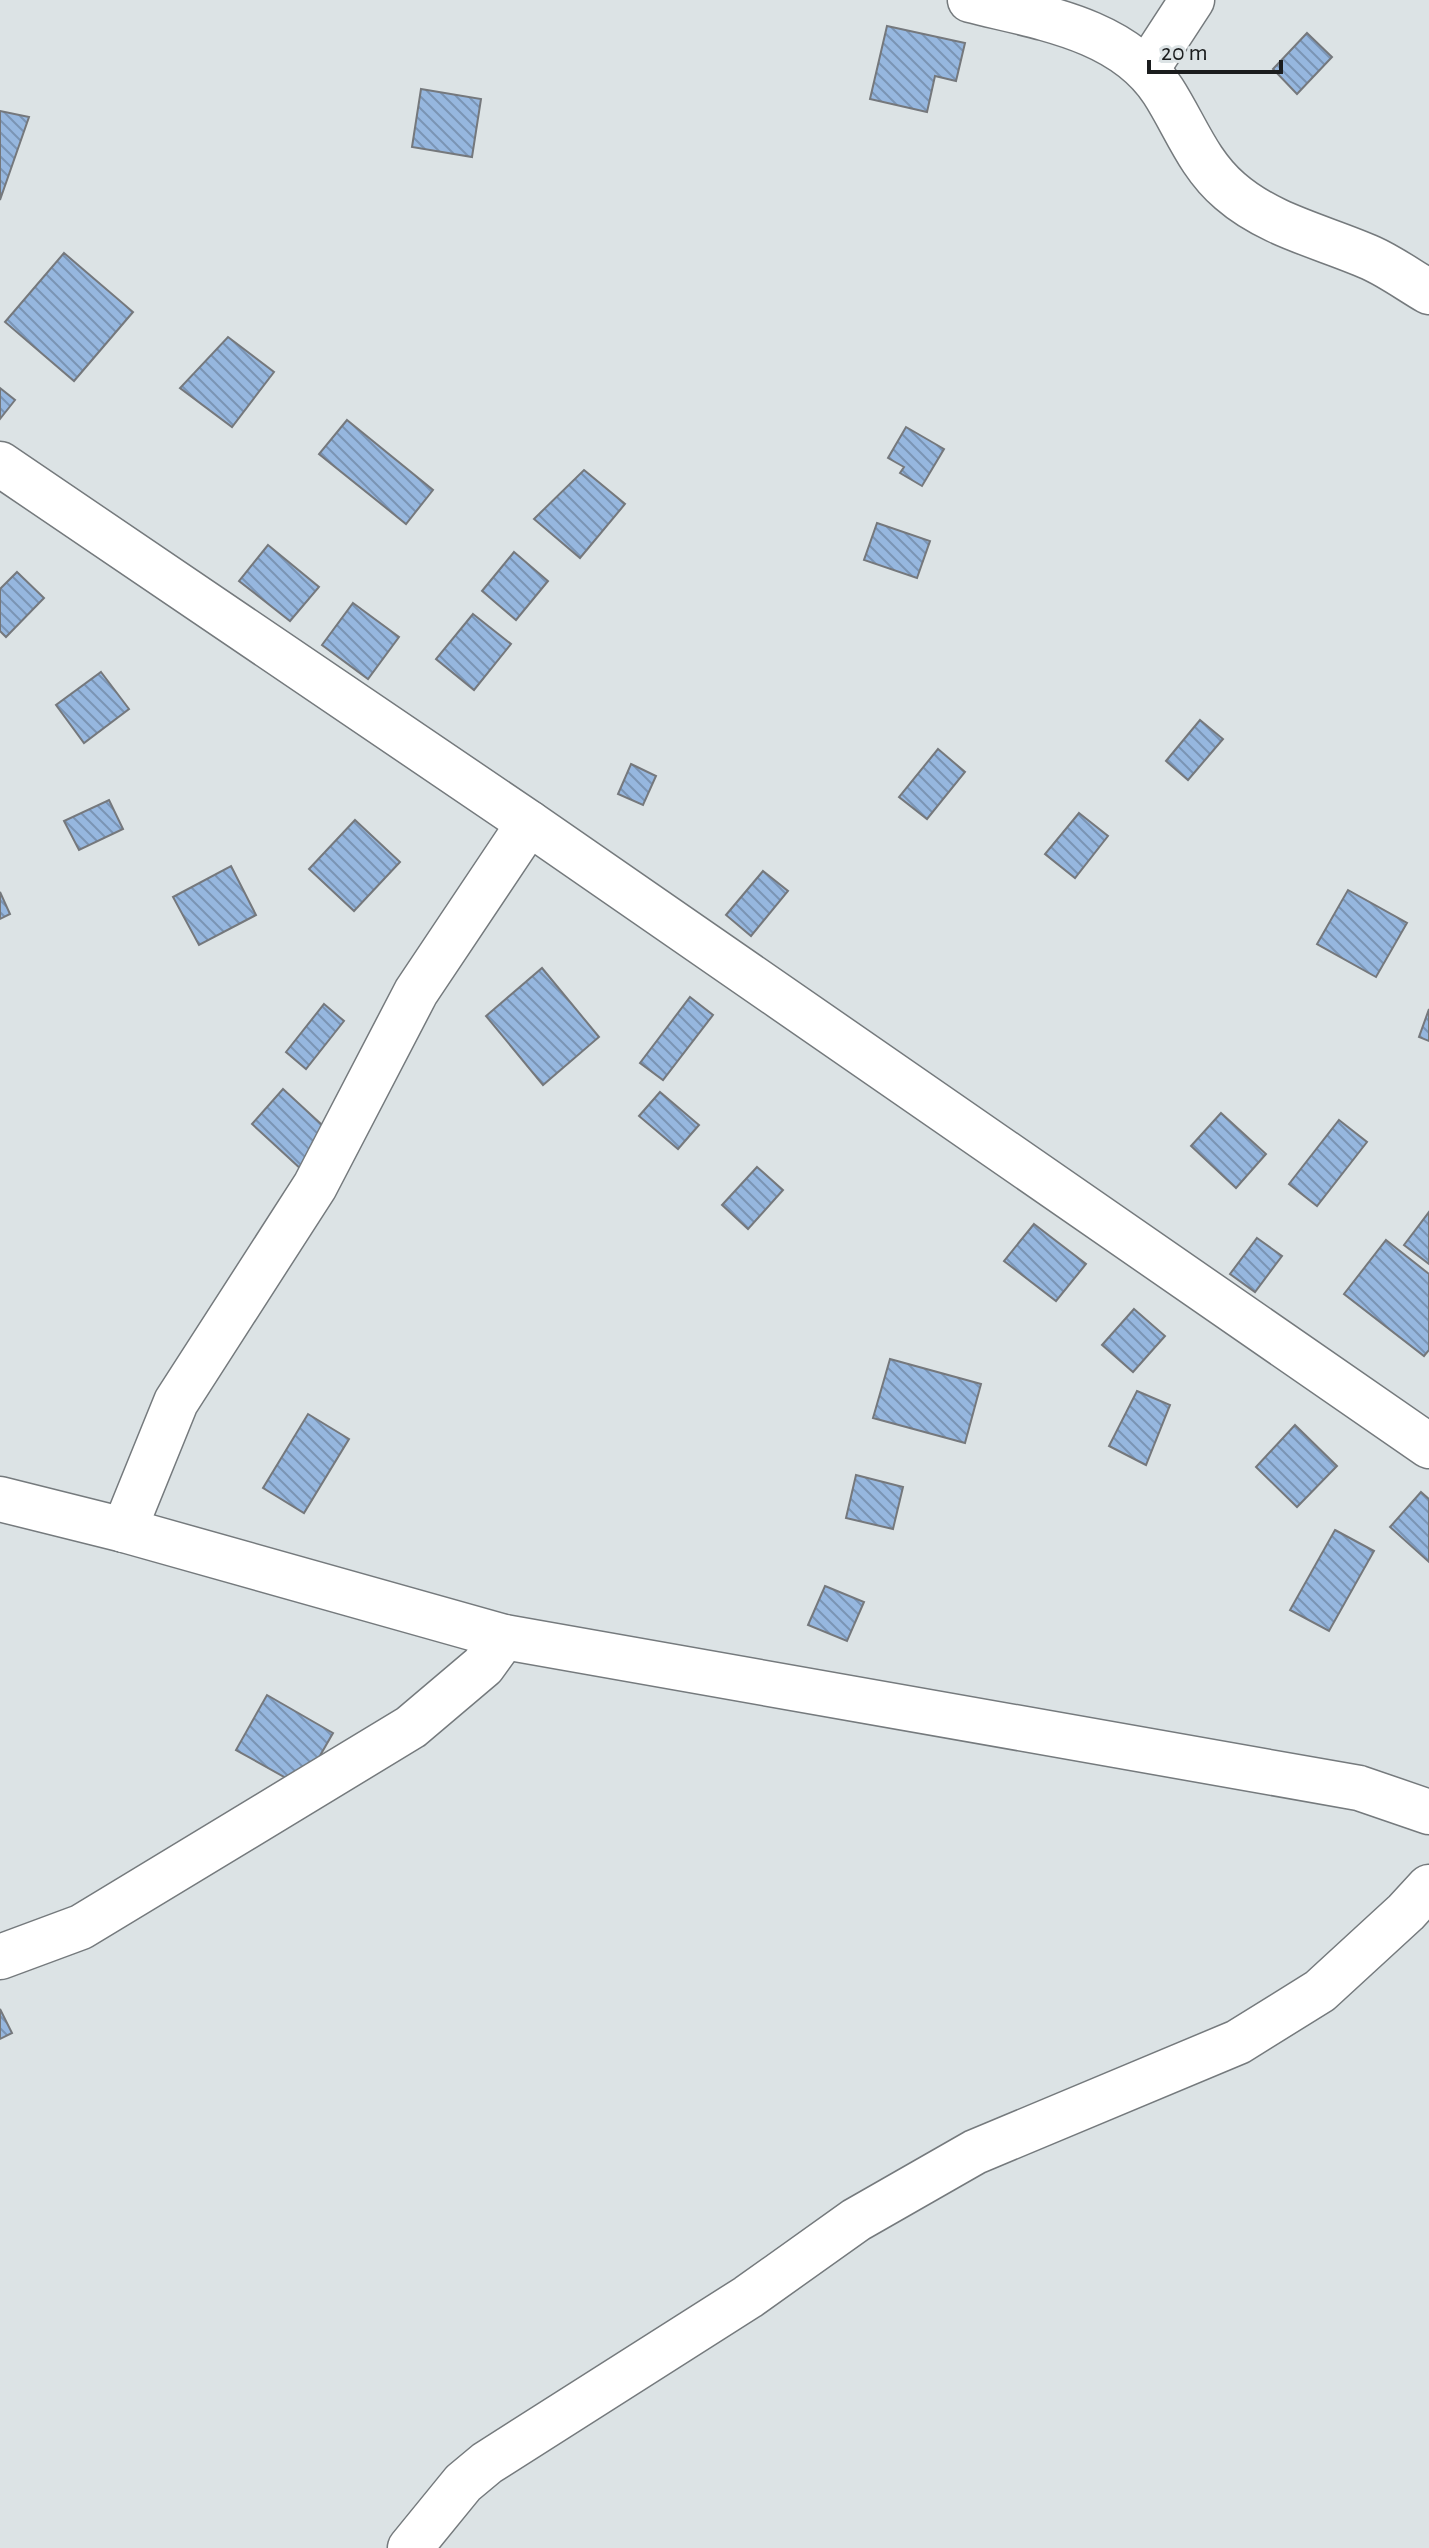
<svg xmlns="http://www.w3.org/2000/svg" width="1429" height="2548" viewBox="0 0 1429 2548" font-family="'Alegreya Sans',sans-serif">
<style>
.building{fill:url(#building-back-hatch);stroke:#75787c;stroke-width:2}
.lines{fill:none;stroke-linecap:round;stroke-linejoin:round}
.street-casing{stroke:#757a7d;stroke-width:47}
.street{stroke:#fff;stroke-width:44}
</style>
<defs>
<pattern id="building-back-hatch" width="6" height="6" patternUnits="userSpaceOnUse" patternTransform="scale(2)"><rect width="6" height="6" fill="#96b7df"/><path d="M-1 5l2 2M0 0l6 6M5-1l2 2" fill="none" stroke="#7a94b4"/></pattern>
</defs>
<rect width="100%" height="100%" fill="#dce3e5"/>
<!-- building -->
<g class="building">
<path d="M887,26L965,43L956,81L935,76L927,112L870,99Z"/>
<path d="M1307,33L1332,57L1297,94L1273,69Z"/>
<path d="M421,89L481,99L472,157L412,147Z"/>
<path d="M0,111L29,117L0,200Z"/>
<path d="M64,253L133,312L74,381L5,322Z"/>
<path d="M228,337L274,372L232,427L180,388Z"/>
<path d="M0,388L15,400L0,419Z"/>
<path d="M347,420L433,490L406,524L319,454Z"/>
<path d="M906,427L944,449L922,486L900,473L904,467L888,458Z"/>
<path d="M584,470L625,504L580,558L534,519Z"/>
<path d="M877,523L930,541L917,578L864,560Z"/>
<path d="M268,545L319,587L290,621L239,581Z"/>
<path d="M514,552L548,581L516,620L482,591Z"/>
<path d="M17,572L44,598L6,637L0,631V589Z"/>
<path d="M353,603L399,637L368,679L322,645Z"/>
<path d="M473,614L511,644L474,690L436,659Z"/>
<path d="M101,672L129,709L84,743L56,705Z"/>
<path d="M1200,720L1223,739L1188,780L1166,761Z"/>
<path d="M938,749L965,772L927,819L899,797Z"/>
<path d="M631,764L656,776L643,805L618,794Z"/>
<path d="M109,800L123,829L79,850L64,821Z"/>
<path d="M1079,813L1108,836L1075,878L1045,854Z"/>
<path d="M355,820L400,862L354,911L309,869Z"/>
<path d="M231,866L256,915L199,945L173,897Z"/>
<path d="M763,871L788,891L751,936L726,915Z"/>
<path d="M1348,890L1407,923L1376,977L1317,944Z"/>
<path d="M0,892L10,914L0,919Z"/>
<path d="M542,968L599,1037L543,1085L486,1016Z"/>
<path d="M690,997L713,1015L663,1080L640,1063Z"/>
<path d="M324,1004L344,1021L306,1069L286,1052Z"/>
<path d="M1429,1009V1041L1419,1037Z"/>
<path d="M283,1089L333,1135L302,1170L252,1124Z"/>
<path d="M660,1092L699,1125L678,1149L639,1116Z"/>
<path d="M1221,1113L1266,1154L1236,1188L1191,1146Z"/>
<path d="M1339,1120L1367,1142L1317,1206L1289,1184Z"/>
<path d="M757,1167L783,1190L748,1229L722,1205Z"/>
<path d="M1429,1212V1264L1404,1245Z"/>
<path d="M1034,1224L1086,1264L1056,1301L1004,1261Z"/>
<path d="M1257,1238L1282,1256L1255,1292L1230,1274Z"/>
<path d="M1386,1240L1429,1274V1350L1424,1356L1344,1294Z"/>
<path d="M1134,1309L1165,1336L1133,1372L1102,1345Z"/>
<path d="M890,1359L981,1384L965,1443L873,1418Z"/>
<path d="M1137,1391L1170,1405L1146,1465L1109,1446Z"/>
<path d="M308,1414L349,1439L304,1513L263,1488Z"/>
<path d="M1295,1425L1337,1466L1297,1507L1256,1467Z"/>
<path d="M856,1475L903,1487L893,1529L846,1518Z"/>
<path d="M1421,1492L1429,1499V1562L1390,1527Z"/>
<path d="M1335,1530L1374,1551L1329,1631L1290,1610Z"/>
<path d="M825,1586L864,1602L847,1641L808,1625Z"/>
<path d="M267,1695L333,1733L302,1787L236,1750Z"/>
<path d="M0,2009L12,2033L0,2039Z"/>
</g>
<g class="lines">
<defs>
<g id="street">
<path d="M970,0C1037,17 1122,28 1163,91C1185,125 1198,164 1230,191C1270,226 1324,237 1371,258C1391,267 1410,281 1429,292"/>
<path d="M1147,69L1192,0"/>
<path d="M0,464L529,823L1429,1446"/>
<path d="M0,1499L124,1530L504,1637L1359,1788L1429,1812"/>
<path d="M124,1530L176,1402L315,1186L416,992L529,823"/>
<path d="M0,1957L81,1927L411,1727L483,1666L504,1637"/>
<path d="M410,2548L463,2483L487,2463L748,2297L856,2220L975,2152L1238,2042L1320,1991L1406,1912L1429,1887"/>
</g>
</defs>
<!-- street casing -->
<use href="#street" class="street-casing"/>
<!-- street -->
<use href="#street" class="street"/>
</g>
<!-- scale -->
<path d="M1149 60v12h132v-12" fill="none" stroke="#1b1d1e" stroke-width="4"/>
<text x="1161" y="60" font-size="24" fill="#1b1d1e" stroke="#dce3e5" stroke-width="6" paint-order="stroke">20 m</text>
</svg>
